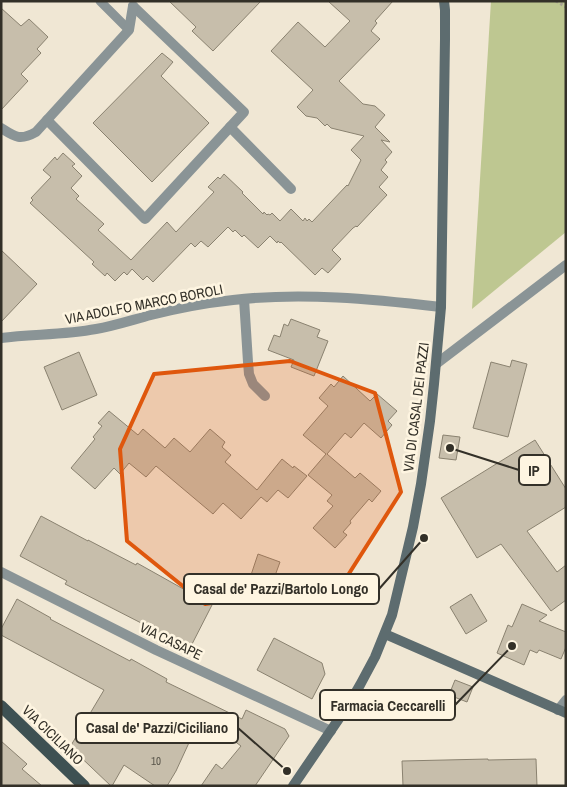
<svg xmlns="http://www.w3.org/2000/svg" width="567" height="787" viewBox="0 0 567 787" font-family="'Archivo Narrow',sans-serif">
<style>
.green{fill:#bec791}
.building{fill:#c7beab;stroke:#8a8270}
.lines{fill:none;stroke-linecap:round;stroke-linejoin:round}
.path{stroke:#a8a193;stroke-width:3;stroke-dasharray:2.5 2.5;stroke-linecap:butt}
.lane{stroke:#8a9496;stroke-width:9}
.street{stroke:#8a9496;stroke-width:10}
.secondary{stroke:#5d6c6f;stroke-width:10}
.primary{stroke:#3e5153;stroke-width:12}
.marked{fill:#df570d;fill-opacity:0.2;stroke:#df570d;stroke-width:4;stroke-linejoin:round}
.labels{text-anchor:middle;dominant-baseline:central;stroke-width:5;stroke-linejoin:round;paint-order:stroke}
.number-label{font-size:11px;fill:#585449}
.street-label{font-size:14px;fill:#333028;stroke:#fef5e1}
.leader{fill:none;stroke:#333028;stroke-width:2}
.callout-dot{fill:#333028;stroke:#fef5e1;stroke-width:2}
.callout{fill:#fef5e1;stroke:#333028;stroke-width:2}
.callout-label{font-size:15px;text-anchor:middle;font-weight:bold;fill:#333028}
</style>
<rect width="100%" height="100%" fill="#f0e7d4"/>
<!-- green -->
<path class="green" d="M491,1H566V232L472,309Z"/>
<!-- building -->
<g class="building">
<path d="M169,1H261L213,51L192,31L196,27Z"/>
<path d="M328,1H393L375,21L377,23L371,31L380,39L339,81L363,104L375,106L385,115L375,127L390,142L381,140L392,152L385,160L387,162L381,170L388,177L379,187L387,195L357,227L356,226L353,228L332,250L341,259L328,273L322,268L315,275L281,242L280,243L278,241L277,243L270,236L258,248L244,235L242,237L235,230L233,232L228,227L208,247L201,241L195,247L191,243L153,282L147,276L143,280L132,269L127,275L124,272L115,281L107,273L105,276L92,264L94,262L30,203L33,200L31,198L51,177L43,170L55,157L57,160L63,153L75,164L72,166L82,176L71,188L79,196L76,199L104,224L98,230L131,260L167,222L176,232L214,192L208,187L218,177L220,179L224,174L243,192L242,193L263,214L264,212L267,215L268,214L270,215L272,213L280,221L291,209L303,221L305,218L307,221L309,219L312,222L347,185L348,186L361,160L351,150L364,136L331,128L327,124L325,126L317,118L306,116L297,107L313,90L271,51L298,22L325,47L350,21Z"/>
<path d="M1,8L21,26L29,19L48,37L37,49L41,53L21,74L28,81L1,110Z"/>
<path d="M162,53L173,62L161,76L209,123L152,182L93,123Z"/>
<path d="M1,250L37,284L1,322Z"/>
<path d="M291,319L320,330L317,337L328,341L314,376L291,367L294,360L268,350L274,335L280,337L284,324L288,326Z"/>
<path d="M79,352L97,395L62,410L44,367Z"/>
<path d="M512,360L527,364L508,437L473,428L491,362L510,367Z"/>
<path d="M343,376L370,401L377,394L397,411L388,421L392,425L381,438L364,423L351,438L345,433L327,454L355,478L360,473L381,491L372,502L369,499L350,521L351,523L343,532L347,535L335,548L313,528L333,506L327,501L332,495L308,475L326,454L303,435L328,406L319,398L331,384L334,387Z"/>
<path d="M109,411L138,435L143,429L165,448L174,438L190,452L210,429L225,442L222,447L231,455L225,462L257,490L282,459L293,468L294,466L307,476L288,498L278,490L267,502L261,497L241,519L223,503L213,514L156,466L146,477L129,463L120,474L114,468L95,489L71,468L95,439L93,437L102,426L98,423Z"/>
<path d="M443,435L460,437L456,460L439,458Z"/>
<path d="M535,440L566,489V507L527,531L557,572L566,565V600L551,611L501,544L477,558L441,498Z"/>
<path d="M41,516L88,541V540L136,565L137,563L212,605L190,648L65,584L67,581L20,556Z"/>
<path d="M258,554L280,562L268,595L247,587Z"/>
<path d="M471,594L487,621L466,634L450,607Z"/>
<path d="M17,599L51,618L50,619L130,661L131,659L167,679L166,682L242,719L246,710L285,729L289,736L255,786H201L216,764L222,769L241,746L214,726L206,741L193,734L176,771L167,786H155L124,765L112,786H111L70,747L104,690L1,635V629Z"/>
<path d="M522,604L547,615L539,621L566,632V647L561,659L539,650L537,653L530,650L524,665L497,653L508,625L512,627Z"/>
<path d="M274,638L322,663L325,674L312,699L257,670Z"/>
<path d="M455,680L473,687L467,702L449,695Z"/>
<path d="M1,741L27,764L22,769L42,786H1Z"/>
<path d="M488,759V760L536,759L537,786H403L402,761Z"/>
</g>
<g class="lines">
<!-- path -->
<path class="path" d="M556,1L566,7"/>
<!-- lane -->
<path class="lane" d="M100,1L129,30"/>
<!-- street -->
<g class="street">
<path d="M47,120L145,219L244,112L133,6"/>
<path d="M230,127L291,189"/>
<path d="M1,128C15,137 20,141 36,132L129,30L133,6"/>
<path d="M244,299L248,362L249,374L253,384L265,396"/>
<path d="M1,338C33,334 64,335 96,329C114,326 132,320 151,315C178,308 205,303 233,300C302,292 372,299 441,307"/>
<path d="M436,364L566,265"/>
<path d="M1,572L156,650L331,731"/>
<path d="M558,710L566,700"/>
</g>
<!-- secondary -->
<g class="secondary">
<path d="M385,634L566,713"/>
<path d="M293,786L349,704L360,685L375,657L392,615L413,527L421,484L430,421L434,384L441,307L445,39V10L444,1"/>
</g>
<!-- primary -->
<path class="primary" d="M1,706L84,786"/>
</g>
<!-- marked area -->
<path class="marked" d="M290,361L375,393L401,492L343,583L205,604L127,541L120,449L154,374Z"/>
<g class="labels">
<!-- number labels -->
<g class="number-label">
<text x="156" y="761">10</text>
</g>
<!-- street labels -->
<g class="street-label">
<text transform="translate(144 304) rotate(-11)">VIA ADOLFO MARCO BOROLI</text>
<text transform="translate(416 407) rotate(-83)">VIA DI CASAL DEI PAZZI</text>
<text transform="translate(171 641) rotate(26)">VIA CASAPE</text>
<text transform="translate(53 735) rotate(44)">VIA CICILIANO</text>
</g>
</g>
<!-- callouts -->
<path class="leader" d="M450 448L519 470M424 538L379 589M512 646L455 705M287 771L238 728"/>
<g class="callout-dot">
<circle cx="450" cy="448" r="5"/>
<circle cx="424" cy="538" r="5"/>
<circle cx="512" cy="646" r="5"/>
<circle cx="287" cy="771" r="5"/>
</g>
<g class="callout">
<rect x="519" y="455" width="31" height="30" rx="5"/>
<rect x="184" y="574" width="195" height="30" rx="5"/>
<rect x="320" y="690" width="135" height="30" rx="5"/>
<rect x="76" y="713" width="162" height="30" rx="5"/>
</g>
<g class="callout-label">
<text x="534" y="476">IP</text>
<text x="281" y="594">Casal de' Pazzi/Bartolo Longo</text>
<text x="388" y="711">Farmacia Ceccarelli</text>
<text x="157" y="733">Casal de' Pazzi/Ciciliano</text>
</g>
<!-- border -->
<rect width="567" height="787" fill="none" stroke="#333028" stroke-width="5"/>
</svg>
